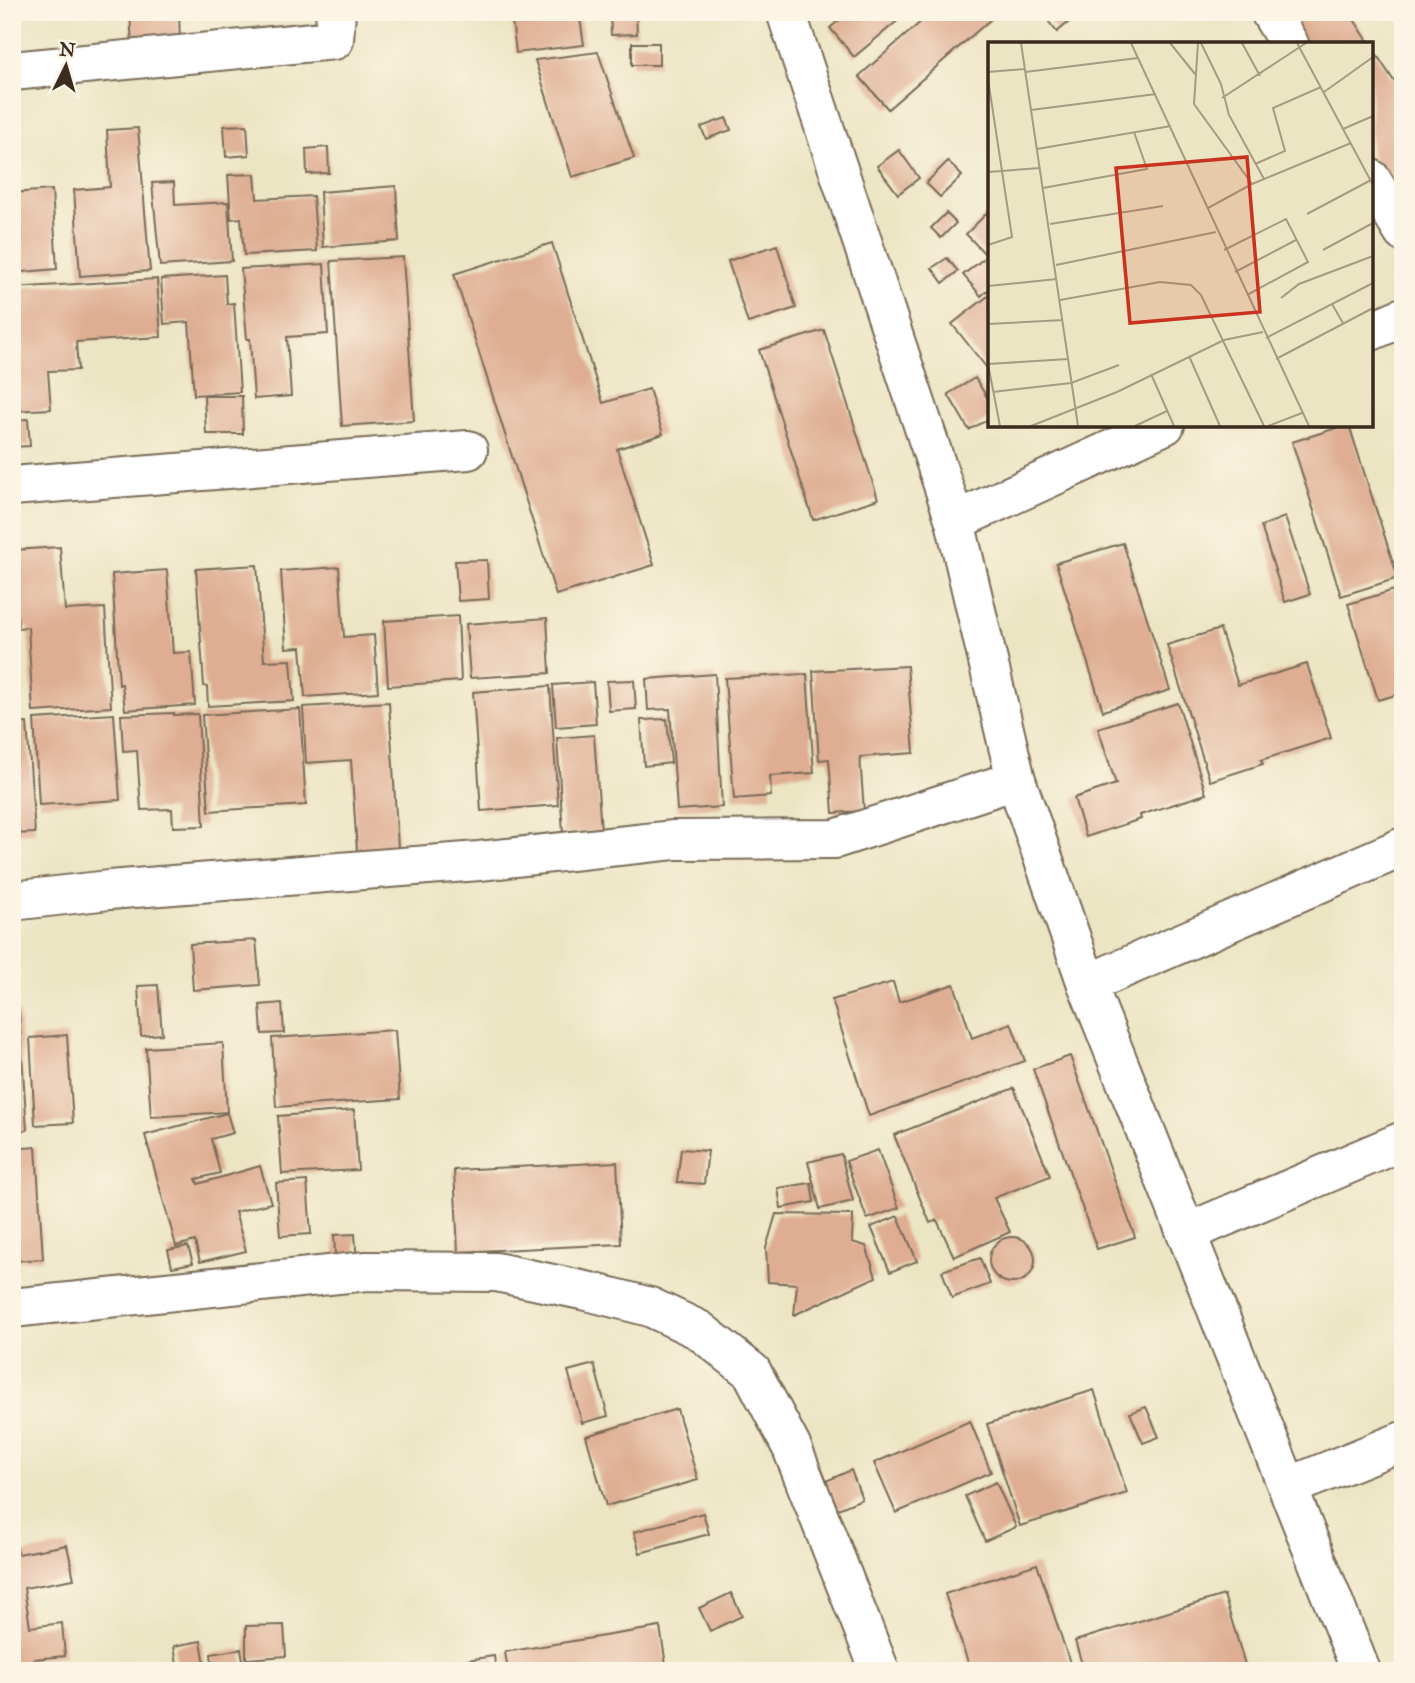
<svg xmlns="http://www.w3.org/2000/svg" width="1415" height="1683" viewBox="0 0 1415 1683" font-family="'IM FELL Great Primer',serif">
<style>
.building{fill:#dead92}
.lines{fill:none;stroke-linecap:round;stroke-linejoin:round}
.minor-casing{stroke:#796b58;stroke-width:42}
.minor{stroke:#fff;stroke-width:38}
.inset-road{fill:none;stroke:#a59a82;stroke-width:2}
.view{fill:#c8321e;fill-opacity:0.15;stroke:#c8321e;stroke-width:3.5}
.inset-edge{fill:none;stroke:#3b2a1e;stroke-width:3.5}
</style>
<rect width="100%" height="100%" fill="#fcf5e5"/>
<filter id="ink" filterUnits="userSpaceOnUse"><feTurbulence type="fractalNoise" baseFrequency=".0143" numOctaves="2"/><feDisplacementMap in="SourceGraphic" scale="14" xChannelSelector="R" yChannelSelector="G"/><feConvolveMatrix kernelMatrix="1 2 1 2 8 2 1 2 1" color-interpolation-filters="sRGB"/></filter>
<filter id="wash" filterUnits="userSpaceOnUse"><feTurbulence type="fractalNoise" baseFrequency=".00686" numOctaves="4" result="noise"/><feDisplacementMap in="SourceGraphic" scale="28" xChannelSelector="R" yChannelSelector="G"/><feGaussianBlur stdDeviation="1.57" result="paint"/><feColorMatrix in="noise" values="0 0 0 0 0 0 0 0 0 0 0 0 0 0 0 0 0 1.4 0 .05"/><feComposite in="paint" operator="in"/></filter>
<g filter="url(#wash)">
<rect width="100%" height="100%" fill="#ece5c4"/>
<g id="blocks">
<!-- building -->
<g class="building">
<path d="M130,12H179L180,44L132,47Z"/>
<path d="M511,12H579L584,45L516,53Z"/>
<path d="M610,12H636L637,34L611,35Z"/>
<path d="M849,12H908L854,57L830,28Z"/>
<path d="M932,12H999L888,109L859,76Z"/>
<path d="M1041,12H1081L1057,32Z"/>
<path d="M1281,12H1349L1370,44H1301Z"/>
<rect x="632" y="43" width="27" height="22"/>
<path d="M1371,46L1403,95V198L1400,199L1371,154Z"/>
<path d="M598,52L634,158L572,177L535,60Z"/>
<path d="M726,118L731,130L706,139L701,127Z"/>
<path d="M247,125L249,155L226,157L224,126Z"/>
<path d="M138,128L150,271L80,276L74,190L110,187L107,130Z"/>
<path d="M328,147L329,173L307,174L306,149Z"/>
<path d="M899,150L919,178L898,194L877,166Z"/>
<path d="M948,161L962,176L940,197L926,183Z"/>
<path d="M255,174L257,199L313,196L317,251L244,255L241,218L231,219L228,175Z"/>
<path d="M174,182L175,205L228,202L232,261L160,266L152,183Z"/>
<path d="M396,186L399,241L323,247L320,192Z"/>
<path d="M52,190L57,269L12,273V193Z"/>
<path d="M990,210V288L981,296L963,275L987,256L966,234Z"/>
<path d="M946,213L956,223L941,238L931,228Z"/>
<path d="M552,243L603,403L649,389L663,434L617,449L654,565L556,595L454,274Z"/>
<path d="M777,245L796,308L748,323L728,261Z"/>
<path d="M403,257L414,421L342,426L331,261Z"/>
<path d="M947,258L958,271L943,283L932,268Z"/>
<path d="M324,264L328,334L287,337L291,396L254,399L250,339H247L241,269Z"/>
<path d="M225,275L227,304L234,303L240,392L194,395L189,322L164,324L161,279Z"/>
<path d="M157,279L161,337L76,342L78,370L48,371L51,409L12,411V288Z"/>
<path d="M988,296L990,298V372L952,324Z"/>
<path d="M824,330L878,499L813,520L759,350Z"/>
<path d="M975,378L990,402V418L969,430L948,394Z"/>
<path d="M204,396H242L243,434H206Z"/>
<path d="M28,419L30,446L12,447V420Z"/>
<path d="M1346,425H1349L1398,578L1341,596L1292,442Z"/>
<path d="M1285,517L1310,594L1285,602L1261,526Z"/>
<path d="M1123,543L1170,690L1103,711L1056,563Z"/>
<path d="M60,547L65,610L105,608L111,707L33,712L28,627L18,628L13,550Z"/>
<path d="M487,560L489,599L458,601L455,561Z"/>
<path d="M257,565L264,661L291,660L294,701L208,706L207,687L204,686L196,569Z"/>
<path d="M339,567L344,637L374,635L378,692L305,697L301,647L286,648L281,571Z"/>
<path d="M167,570L173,653L191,652L195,705L125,710L122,684L119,685L112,574Z"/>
<path d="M1401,588L1403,594V693L1378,700L1348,604Z"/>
<path d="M458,616L461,681L388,686L384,621Z"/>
<path d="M547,618L550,673L470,678L466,624Z"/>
<path d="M12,629H14L19,704H12Z"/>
<path d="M1220,629L1238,685L1307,664L1331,738L1261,760L1263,764L1210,781L1167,645Z"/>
<path d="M907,666L914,753L860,757L864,811L833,813L829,759L819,760L813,671Z"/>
<path d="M715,674L722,807L677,810L670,709L648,710L646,679Z"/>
<path d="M807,674L814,773L770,776L771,796L734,799L725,678Z"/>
<path d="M634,680L636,709L609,711L607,681Z"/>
<path d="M593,682L596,724L556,727L553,685Z"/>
<path d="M550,686L558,805L481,811L473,692Z"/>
<path d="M389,702L398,848L357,851L351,760L306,763L303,707Z"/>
<path d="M1178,703L1206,794L1140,815L1141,819L1086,837L1074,798L1116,784L1098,728Z"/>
<path d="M300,709L306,805L209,811L202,715Z"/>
<path d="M174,713V715L198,714L204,826L173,827L172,809L141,810L137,750L123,751L121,715Z"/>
<path d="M114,714L120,800L39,805L34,719Z"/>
<path d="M667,719L671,763L644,766L641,720Z"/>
<path d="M27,723L35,833L12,834V724Z"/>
<path d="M594,735L601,831L563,834L557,738Z"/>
<path d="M256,940L260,985L193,990L190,944Z"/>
<path d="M893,982L899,1002L954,984L972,1038L1011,1023L1025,1061L869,1116L832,1000Z"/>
<path d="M158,985L162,1034L141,1036L138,986Z"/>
<path d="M282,1003L284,1033L262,1034L260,1005Z"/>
<path d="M12,1012H19L27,1130L12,1131Z"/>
<path d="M395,1030L400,1099L276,1107L272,1038Z"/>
<path d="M67,1035L73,1123L35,1125L30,1038Z"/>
<path d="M223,1043L227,1112L151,1117L146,1048Z"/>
<path d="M1070,1056L1135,1237L1097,1249L1033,1069Z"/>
<path d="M1014,1088L1050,1176L994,1198L1010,1232L954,1257L937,1220L930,1223L894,1135Z"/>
<path d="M354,1110L358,1170L282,1174L278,1116Z"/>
<path d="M227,1113L233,1133L211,1139L220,1173L196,1179L198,1184L260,1166L271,1203L235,1212L246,1251L200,1262L195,1241L176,1246L145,1135Z"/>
<path d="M36,1147L43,1259L12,1261V1149Z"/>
<path d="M681,1149L708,1151L704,1184L677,1182Z"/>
<path d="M878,1150L899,1208L867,1219L846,1161Z"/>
<path d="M841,1154L853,1201L820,1209L808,1162Z"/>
<path d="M617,1162L621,1244L458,1252L454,1170Z"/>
<path d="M307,1181L311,1234L280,1236L276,1183Z"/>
<path d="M811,1183L814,1202L781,1208L778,1188Z"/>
<path d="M776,1214L853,1215L852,1242L866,1246L876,1277L794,1315L797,1284L768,1282L766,1248Z"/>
<path d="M898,1216L917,1261L890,1272L871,1227Z"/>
<path d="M355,1234L357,1266L336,1268L334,1235Z"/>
<circle cx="1012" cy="1260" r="23"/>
<path d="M188,1246L193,1263L172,1267L168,1250Z"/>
<path d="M980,1258L990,1284L952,1298L942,1271Z"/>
<path d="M594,1364L608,1416L582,1423L568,1371Z"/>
<path d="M1094,1390L1127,1493L1020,1526L987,1424Z"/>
<path d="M1146,1407L1159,1437L1143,1443L1130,1413Z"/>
<path d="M677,1409L698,1480L606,1506L586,1436Z"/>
<path d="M970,1421L991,1472L896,1513L874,1463Z"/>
<path d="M851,1470L862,1499L838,1509L826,1481Z"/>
<path d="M996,1482L1016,1527L985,1541L965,1496Z"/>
<path d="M703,1513L709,1534L640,1553L634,1532Z"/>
<path d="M12,1525L18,1554L67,1545L74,1579L24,1588L30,1627L62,1623L65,1656L34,1659L36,1671H12Z"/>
<path d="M1037,1564L1070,1663L1045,1671H971L945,1594Z"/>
<path d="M731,1593L742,1616L710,1631L699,1608Z"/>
<path d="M1224,1595L1247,1671H1084L1075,1641Z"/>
<path d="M284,1625L286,1656L246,1659V1626Z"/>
<path d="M660,1627L667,1671H508L505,1652Z"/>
<path d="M201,1641L206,1671H178L174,1646Z"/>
<path d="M241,1649L245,1671H213L211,1654Z"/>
<path d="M494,1656L496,1671H408V1669Z"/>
</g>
</g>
</g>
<g filter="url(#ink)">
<use href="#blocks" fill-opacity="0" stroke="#796b58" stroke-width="2"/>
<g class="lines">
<defs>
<g id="minor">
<path d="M786,12L955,521L1016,780L1087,984L1361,1671"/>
<path d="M1270,12L1289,44"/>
<path d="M12,71L334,40L336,12"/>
<path d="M1371,179L1403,232"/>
<path d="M1371,331L1403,317"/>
<path d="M12,486L468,450"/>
<path d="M955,521L1165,425"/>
<path d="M12,901L109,890L479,861L674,840L835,839L1016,780"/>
<path d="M1087,984L1403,847"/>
<path d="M1186,1233L1403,1141"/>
<path d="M12,1308L367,1271L496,1272L591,1292L650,1307L699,1330L752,1372L792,1448L880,1671"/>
<path d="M1288,1487L1403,1441"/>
</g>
</defs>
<!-- minor casing -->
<use href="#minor" class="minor-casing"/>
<!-- minor -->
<use href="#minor" class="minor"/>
</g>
</g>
<!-- overview -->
<g transform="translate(988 42)">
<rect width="385" height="385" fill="#ece5c4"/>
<path class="inset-road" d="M33,1L90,384M143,1L321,384M182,1L207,32M210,1L206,62L264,142M213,1L233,42L241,73L276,137M254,1L272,34M309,1L385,143M0,30L36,27M37,30L150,16M0,37L24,195L0,203M336,50L385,15M234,56L318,1M43,68L168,52M355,87L385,74M49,107L183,84M267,122L297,109L285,66L333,45M0,130L52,126M55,146L159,127L146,90M220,166L264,142L363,101M319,172L383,138M62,182L175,164M236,208L298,177L320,220L259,253M335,208L385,181M68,223L228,190M247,230L308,198M0,244L69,237M293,256L311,242L385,214M72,258L172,240L203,243L213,253L276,384M344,262L355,281M0,282L75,278M278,296L385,241M201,314L232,384M288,317L385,266M0,322L80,317M0,322L12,384M163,332L186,384M5,350L83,341L131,323M43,384L129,350L236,298L275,290M147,384L179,369M280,384L314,371"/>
<path class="view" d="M259,115L272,270L142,281L128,126Z"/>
<rect width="385" height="385" class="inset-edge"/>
</g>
<!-- margin -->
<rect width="1415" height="1683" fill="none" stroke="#fcf5e5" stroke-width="42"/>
<!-- north arrow -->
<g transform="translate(66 66) rotate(5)" stroke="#fcf5e5" stroke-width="5" paint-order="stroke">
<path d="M0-5L12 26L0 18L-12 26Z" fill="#3b2a1e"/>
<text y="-10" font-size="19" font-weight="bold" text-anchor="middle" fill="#3b2a1e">N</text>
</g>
</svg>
